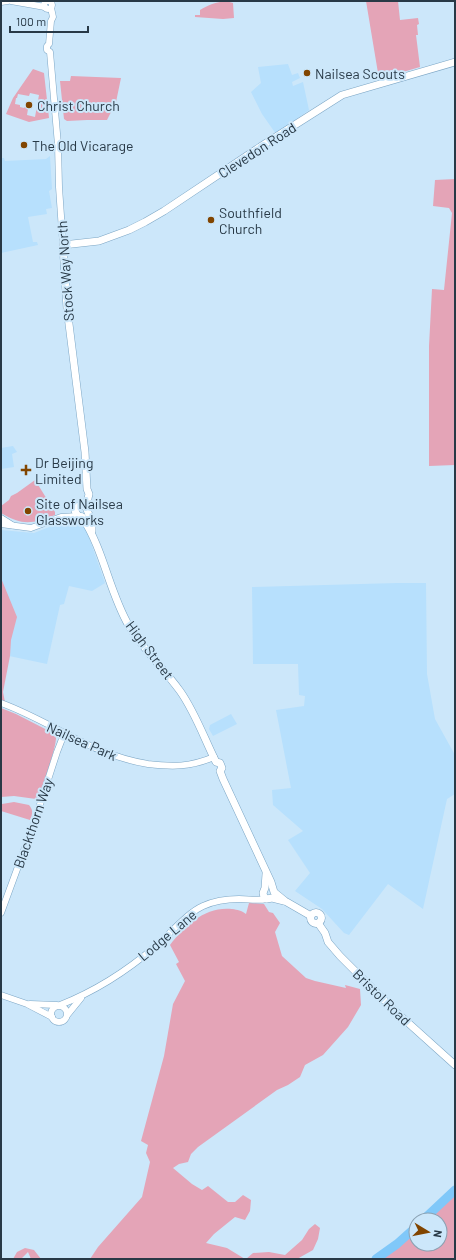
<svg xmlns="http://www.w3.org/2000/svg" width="456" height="1260" viewBox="0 0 456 1260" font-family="Barlow,sans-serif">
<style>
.built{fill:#b7e0fd}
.green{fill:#e4a4b7;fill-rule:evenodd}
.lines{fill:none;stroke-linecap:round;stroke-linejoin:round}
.river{stroke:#80c8f9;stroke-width:9}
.tertiary-casing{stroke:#7ca6c5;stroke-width:7}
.secondary-casing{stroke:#7ca6c5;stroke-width:8}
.tertiary{stroke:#fff;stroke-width:6}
.secondary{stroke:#fff;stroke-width:7}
.poi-dot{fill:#814500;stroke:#cce7fa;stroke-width:1.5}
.labels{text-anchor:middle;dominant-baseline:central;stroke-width:4;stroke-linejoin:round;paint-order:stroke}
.poi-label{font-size:14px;fill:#283946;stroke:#cce7fa;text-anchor:start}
.street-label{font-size:14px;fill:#283946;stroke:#cce7fa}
</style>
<rect width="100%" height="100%" fill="#cce7fa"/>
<!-- built -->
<g class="built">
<path d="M288,64L292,75L298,73L300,78L292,82L293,86L303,82L309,110L276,134L262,114L251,92L261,83L258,67Z"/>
<path d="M50,156L52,189L49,191L52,208L46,209L47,214L28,217L33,242H37L38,245L1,253V158H4L5,161L46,159Z"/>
<path d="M13,446L17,452L12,454L14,467L1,469V448Z"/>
<path d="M70,520L79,521L85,526L105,583L92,591L69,586L64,604L60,605L47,664L9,656L1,582V530L34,533L62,522Z"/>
<path d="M397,583H426L427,674L435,719L455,755V794L447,799L423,909L388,884L349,935L344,933L322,909L295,891L310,873L288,840L303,831L273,805L272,790L291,788L276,710L304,706L305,696L299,695L298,664H253L252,587Z"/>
<path d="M231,714L237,724L213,736L209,729L210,725Z"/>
</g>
<!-- green -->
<g class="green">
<path d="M226,1L233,3L234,18L223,19L195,17V15H200V10C208,5 216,2 226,1Z"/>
<path d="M366,1H398L400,20L418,18L419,24L417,25L418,35H416L420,67L379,79Z"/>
<path d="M33,69L44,73L49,118L29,122L6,114L13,98ZM30,93L39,95L35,117L27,115L28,109H26V106L24,108L20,107V105L15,104L16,98H17L18,94L29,96Z"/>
<path d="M71,76L121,78L116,102L107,120H87L67,121L64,119L60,81H70Z"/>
<path d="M455,179V465L429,466V346L432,289L444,290L452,213L449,208L433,206L435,180Z"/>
<path d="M35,480L55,512V515C32,524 23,526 1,513V506L9,500L11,496L17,493Z"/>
<path d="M1,578L17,617L11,640L10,656L3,692L5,702L1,700Z"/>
<path d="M1,708L16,714L53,733L56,736C57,747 43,783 39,796L36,799L14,796L1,797Z"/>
<path d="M14,802L29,805C33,810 33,813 30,820L1,811L2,804Z"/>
<path d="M249,903L264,904L269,912L273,913L280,923L275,932L282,956L306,978L315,981L346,988L345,985L360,989L361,1005L348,1027L323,1055L305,1065L300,1077L288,1085L277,1090L198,1147L191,1154L188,1162L179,1164L173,1168L192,1184L202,1190L208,1186L228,1202H235L243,1195L251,1200L250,1211L245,1220L235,1217L214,1234L206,1243L227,1248L245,1259H90L98,1247L142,1197L150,1162L146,1153L148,1145L141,1141L164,1056L173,1004L185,981L176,964L179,962L170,945C185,925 206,906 232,909C238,910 241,910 246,914Z"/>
<path d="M455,1190V1259H379L396,1247L416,1229V1244H440V1220H425L432,1210Z"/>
<path d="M315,1224L320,1228L318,1239L313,1250L297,1259H246L253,1253L269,1252L285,1255L302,1240L309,1229Z"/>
<path d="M25,1248L34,1250L41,1259H31L28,1252L21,1259H13L17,1252Z"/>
</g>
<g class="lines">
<!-- river -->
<g class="river">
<path d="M423,1220L455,1190"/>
<path d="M376,1259L397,1244L416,1227"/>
</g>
<defs>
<g id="tertiary">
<path d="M11,1L45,7"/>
<circle cx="48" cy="5" r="4"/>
<path d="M1,2L8,1"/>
<path d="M51,8L53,17L51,21L49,44L47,46V50L50,52L58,145L59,187L63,245"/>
<path d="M1,518L12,525"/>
<path d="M1,524L31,528L61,517L78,516"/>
<path d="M1,703C53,722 91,755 148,764C173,767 190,767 214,757"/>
<path d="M1,913L34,823L57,752L64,734"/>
<path d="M1,995L27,1004L52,1017"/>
<path d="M30,1004L57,1005"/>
<path d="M60,1005C96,991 128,970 156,946C170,934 187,913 203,906C214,901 228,899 239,899C249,899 257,901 267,899"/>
<circle cx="59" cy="1014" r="8"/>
<path d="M68,1014L81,998"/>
</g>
<g id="secondary">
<path d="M86,507L89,494L87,489L85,452L67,308L63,245L99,241L129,230L145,222L164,211L260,147L342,95L455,62"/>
<path d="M82,517C104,550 109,592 129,626C143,649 164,669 180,691C195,712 204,738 216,762L220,763L222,768L220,771L223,779L271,882L274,892L285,901L311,916"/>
<path d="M82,517L78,516L75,511L78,506L81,505L86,507L92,523V531"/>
<path d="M266,874L265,888L263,893L264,897L267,899L272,898L284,901"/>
<circle cx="316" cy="918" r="5.5"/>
<path d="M318,923L325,933L328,942L340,956L395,1011L455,1065"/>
</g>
</defs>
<!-- tertiary casing -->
<use href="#tertiary" class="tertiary-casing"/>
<!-- secondary casing -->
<use href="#secondary" class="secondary-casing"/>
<!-- tertiary -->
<use href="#tertiary" class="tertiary"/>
<!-- secondary -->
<use href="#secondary" class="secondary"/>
</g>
<!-- markers -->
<g class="poi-dot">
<circle cx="307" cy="73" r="4"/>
<circle cx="29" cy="105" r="4"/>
<circle cx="24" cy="145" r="4"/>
<circle cx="211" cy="220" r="4"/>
<path d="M24 464h4v4h4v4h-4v4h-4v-4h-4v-4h4z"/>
<circle cx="28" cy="511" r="4"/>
</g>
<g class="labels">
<!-- poi labels -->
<g class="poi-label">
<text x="315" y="73">Nailsea Scouts</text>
<text x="37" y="105">Christ Church</text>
<text x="32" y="145">The Old Vicarage</text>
<text x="219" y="212">Southfield<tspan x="219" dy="16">Church</tspan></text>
<text x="35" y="462">Dr Beijing<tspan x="35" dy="16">Limited</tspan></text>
<text x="36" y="503">Site of Nailsea<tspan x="36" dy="16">Glassworks</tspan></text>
</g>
<!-- street labels -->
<g class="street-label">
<text transform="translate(257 150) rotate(-33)">Clevedon Road</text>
<text transform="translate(65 271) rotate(-94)">Stock Way North</text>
<text transform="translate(150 650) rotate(53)">High Street</text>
<text transform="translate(82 741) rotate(24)">Nailsea Park</text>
<text transform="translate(33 823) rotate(-71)">Blackthorn Way</text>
<text transform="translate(167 935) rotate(-40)">Lodge Lane</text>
<text transform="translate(382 997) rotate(44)">Bristol Road</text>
</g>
</g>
<!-- border -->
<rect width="456" height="1260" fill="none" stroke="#283946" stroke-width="4"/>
<!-- north arrow -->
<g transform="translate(428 1232) rotate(100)"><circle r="19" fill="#cce7fa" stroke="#8aa1b2"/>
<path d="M0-3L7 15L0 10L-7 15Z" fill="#814500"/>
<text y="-6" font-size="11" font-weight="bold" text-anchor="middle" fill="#283946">N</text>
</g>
<!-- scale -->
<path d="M10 26v6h78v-6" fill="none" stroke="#283946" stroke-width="2"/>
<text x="16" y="26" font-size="12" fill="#283946" stroke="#cce7fa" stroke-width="3" paint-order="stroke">100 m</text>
</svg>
